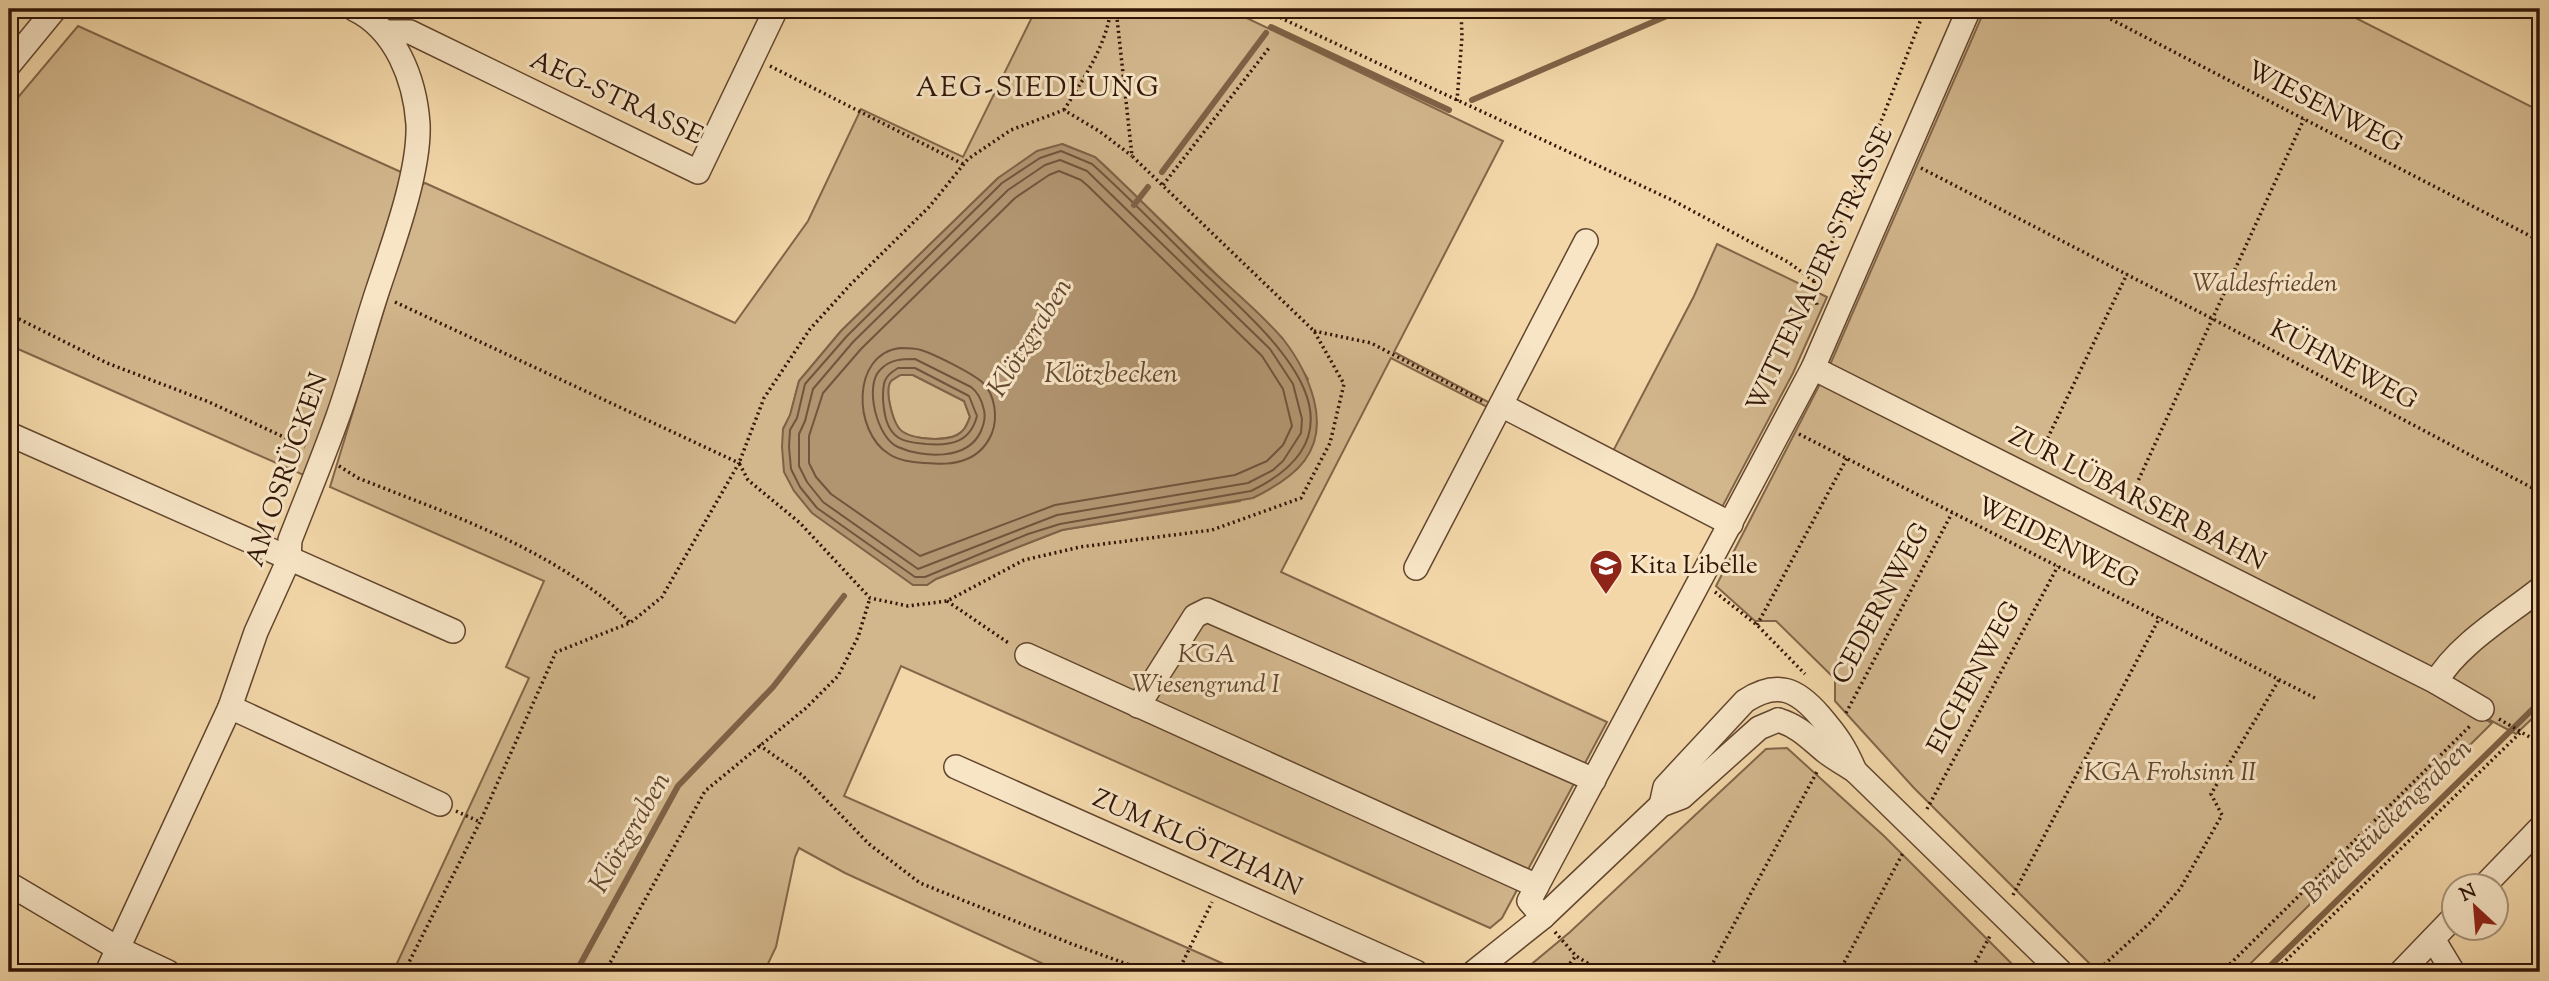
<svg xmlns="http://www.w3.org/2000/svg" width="2549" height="981" viewBox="0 0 2549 981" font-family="'Sorts Mill Goudy',serif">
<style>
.green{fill:#d2b68c;stroke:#826649;stroke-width:2;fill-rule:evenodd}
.water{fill:#b19571;stroke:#7e6246;stroke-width:2;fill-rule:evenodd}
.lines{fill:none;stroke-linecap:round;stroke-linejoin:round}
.shore{stroke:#71553c;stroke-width:2}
.stream{stroke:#7e6246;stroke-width:6}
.minor-casing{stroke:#62462e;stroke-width:26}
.path{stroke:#311506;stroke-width:3.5;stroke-dasharray:2 3.5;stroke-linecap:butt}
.minor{stroke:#f7e5c6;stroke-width:23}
.labels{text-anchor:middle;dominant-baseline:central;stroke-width:6;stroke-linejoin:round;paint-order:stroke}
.street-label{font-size:26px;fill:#311506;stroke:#f7e5c6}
.park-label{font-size:26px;font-style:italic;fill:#61452e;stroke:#f7e5c6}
.poi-label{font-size:26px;fill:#311506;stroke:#f7e5c6;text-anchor:start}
.neighbourhood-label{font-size:28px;letter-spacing:2px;fill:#311506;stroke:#f7e5c6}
.water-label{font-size:28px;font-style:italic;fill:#644831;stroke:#f7e5c6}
</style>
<rect width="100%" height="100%" fill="#f3d7a8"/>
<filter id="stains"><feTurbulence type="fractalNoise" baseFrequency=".00286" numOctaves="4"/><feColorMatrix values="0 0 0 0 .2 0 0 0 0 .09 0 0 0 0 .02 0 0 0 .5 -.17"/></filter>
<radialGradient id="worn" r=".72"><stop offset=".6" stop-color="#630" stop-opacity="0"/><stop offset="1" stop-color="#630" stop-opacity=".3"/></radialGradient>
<!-- green -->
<g class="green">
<path d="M1036,9H1228L1503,141L1394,352L1494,405L1491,409L1391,358L1281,572L1607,722L1502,918L1490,928L901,666L844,796L1242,972H1061L845,873L799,848L795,857L776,947L764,972H393L529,678L506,667L544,581L330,487L422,185L425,183L735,323L808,221L861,109L963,157ZM1062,144L1095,157L1106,167L1282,338L1308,379L1240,501L1062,530L936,579L927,585L901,575L856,544L783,429L790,416L799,381L841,331L998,178Z"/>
<path d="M1985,9H2338L2540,111V711L2516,734L1829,367Z"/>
<path d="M78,26L401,172L402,177L308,477L9,345V108Z"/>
<path d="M1717,244L1827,297L1793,373L1720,511L1611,455L1694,296Z"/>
<path d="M900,375H913L964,401L970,417C967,424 965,431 957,435C945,441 915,440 903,432C893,426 884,390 891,381C892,380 900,375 900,375Z"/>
<path d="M1823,378L2492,723L2242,972H2098L1914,788L1835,701V679L1776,621H1755L1716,586Z"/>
<path d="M1787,748L1884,836L2020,972H1522L1570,932L1766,749Z"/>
</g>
<!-- water -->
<path class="water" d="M1062,144L1095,157C1133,192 1169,229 1206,265C1231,289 1260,312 1283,339C1298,358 1308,377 1314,400C1327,452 1296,477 1253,498L1062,530L936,579L927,585H913L812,513L794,491L784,472L782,447L783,429L790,415L799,381L841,331L998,178L1037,151ZM901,375H913L964,401L970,417C967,424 965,431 957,435C945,441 915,440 903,432C893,426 884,390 891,381C892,380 900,375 901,375Z"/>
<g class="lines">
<!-- shore -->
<g class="shore">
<path d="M1061,151L1092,164C1129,197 1163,233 1199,268C1261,328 1385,426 1251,491L1060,524L1028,534L925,577H915L817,508L800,487L791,469L789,447L790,430L797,418L805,384L847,336L1002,183L1040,158Z"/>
<path d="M1060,160L1087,171L1270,349L1293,384L1302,419L1301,433L1283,461L1273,470L1248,483L1057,515L918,569L823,502L807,482L799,466V434L805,421L813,389L853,342L1008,190L1045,165Z"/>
<path d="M1059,171L1081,180L1088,186L1262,356L1283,389L1292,426L1283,445L1267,461L1235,475L1055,505L920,556L831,494L816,477L809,463V436L823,393L861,349L1015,198L1049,175Z"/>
<path d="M900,348C907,348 915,348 921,350C934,354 974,374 983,383C995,395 998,417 992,433C987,445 979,454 967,459C953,465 939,464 925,463C913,462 899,461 889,454C853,432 851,354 900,348Z"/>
<path d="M915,359L971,387C979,393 982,401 984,410C986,418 984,424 981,431C968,461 922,458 898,447C877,438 864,386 880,370C890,359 902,359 915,359Z"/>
<path d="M898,368H915L969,396L977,416C970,443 950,446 926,444C917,443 907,443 899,438C886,430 884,413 883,399C883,383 883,377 898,368Z"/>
</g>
<!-- stream -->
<g class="stream">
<path d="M1271,27L1449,110"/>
<path d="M1472,100L1683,9"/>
<path d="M1162,172L1266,33"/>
<path d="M1134,205L1148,187"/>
<path d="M576,972L678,786L773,687L844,596"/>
<path d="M2264,972L2540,702"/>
</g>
<defs>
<g id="minor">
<path d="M385,32H410L698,172L776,9"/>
<path d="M9,65L55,9"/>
<path d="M1813,368L2436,682L2482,709"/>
<path d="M1501,405L1731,524"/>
<path d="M9,434L453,631"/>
<path d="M1416,568L1586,241"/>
<path d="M1027,655L1537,886"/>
<path d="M2436,682C2457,645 2506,616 2540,589"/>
<path d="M1138,706L1195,616L1207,610L1594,780"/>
<path d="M230,707L440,804"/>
<path d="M1778,720C1799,726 1810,739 1826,752C1835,759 1846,765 1855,771L2061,972"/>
<path d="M956,767L1416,972"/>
<path d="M1661,805L1665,787L1745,701C1777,680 1797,689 1820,716C1837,736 1845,747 1855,771"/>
<path d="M9,884L119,949L168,972"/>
<path d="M2484,886L2540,828"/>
<path d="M1543,917L1529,901L1813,368L1969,9"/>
<path d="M2433,939L2453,972"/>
<path d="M107,972L230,707L256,632L289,559L290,540C306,499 323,458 338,416C353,374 364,331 378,289C393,244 420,171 418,124C415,80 396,29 354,9"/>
<path d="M1474,972L1543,917L1661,805L1682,797L1759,728L1778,720"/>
<path d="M2401,972L2454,917"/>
</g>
</defs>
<!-- minor casing -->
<use href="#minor" class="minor-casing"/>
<!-- path -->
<g class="path">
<path d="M1116,9L1132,156L1314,331L1344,384L1330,443L1301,498L1212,530L1080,547L1024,560L947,601L908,606L870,598L800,523L748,480L739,463L764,398L810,329L851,284L929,207L968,159L1011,130L1064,110L1099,131L1132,156"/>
<path d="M1266,9L1283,19L1672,200L1788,262L1814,281L1844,216L1925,9"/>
<path d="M2091,9L2540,241"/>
<path d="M770,66L963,164"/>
<path d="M1457,101L1462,37L1461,9"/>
<path d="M1064,110C1084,78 1106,46 1111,9"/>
<path d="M1921,168L2211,318L2540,492"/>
<path d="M1163,185L1269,48"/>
<path d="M1814,281L1817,306"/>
<path d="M395,302L739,463L662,597L630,623L556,652L480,822L404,972"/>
<path d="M9,314L107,363L209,402L305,447"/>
<path d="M1314,331L1371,343L1482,401"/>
<path d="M1799,434L2315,698"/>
<path d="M2038,458L2127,274"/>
<path d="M339,466L358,478C434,508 509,534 577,579C597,593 614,604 630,623"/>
<path d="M2127,505L2304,119"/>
<path d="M1715,592L1757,625L1805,674"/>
<path d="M947,601L1010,644"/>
<path d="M1757,625L1847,458"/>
<path d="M1846,713L1952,513"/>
<path d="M2499,719L2540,743"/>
<path d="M759,745L802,775L869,844L920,883L1072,944L1149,972"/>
<path d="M1927,809L2058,566"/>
<path d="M456,811L480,822"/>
<path d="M2013,895L2160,617"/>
<path d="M1555,932L1576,956L1602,972"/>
<path d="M605,972L705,791L806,708L838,676L858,637L870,598"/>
<path d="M1178,972L1212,902"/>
<path d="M1563,972L1576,956"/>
<path d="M1708,972L1818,770"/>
<path d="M1839,972L1904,851"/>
<path d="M1970,972L1990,936"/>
<path d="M2096,972L2151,922L2180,889L2222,815L2211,794L2279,680"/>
<path d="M2222,972L2471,725"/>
<path d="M2274,972L2522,731"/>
</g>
<!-- minor -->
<use href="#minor" class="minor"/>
</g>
<!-- icons -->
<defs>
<symbol id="school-pin" viewBox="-11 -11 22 30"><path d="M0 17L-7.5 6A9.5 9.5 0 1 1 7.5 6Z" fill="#8f2418" stroke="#f7e5c6"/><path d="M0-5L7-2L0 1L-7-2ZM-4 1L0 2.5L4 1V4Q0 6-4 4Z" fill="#fff"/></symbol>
</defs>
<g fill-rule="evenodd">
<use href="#school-pin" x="1587" y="547" width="38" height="52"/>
</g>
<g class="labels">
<!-- street labels -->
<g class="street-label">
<text transform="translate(616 99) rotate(25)">AEG-STRASSE</text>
<text transform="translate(2324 108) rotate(27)">WIESENWEG</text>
<text transform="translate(1821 270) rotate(-65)">WITTENAUER STRASSE</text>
<text transform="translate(2343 366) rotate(28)">KÜHNEWEG</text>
<text transform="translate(288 470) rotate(-71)">AM OSRÜCKEN</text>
<text transform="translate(2137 500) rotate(27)">ZUR LÜBARSER BAHN</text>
<text transform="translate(2057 544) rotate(26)">WEIDENWEG</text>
<text transform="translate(1882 604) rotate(-62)">CEDERNWEG</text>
<text transform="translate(1975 678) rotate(-62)">EICHENWEG</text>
<text transform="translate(1197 844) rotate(24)">ZUM KLÖTZHAIN</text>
</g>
<!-- park labels -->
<g class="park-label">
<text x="2265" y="284">Waldesfrieden</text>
<text x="1206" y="655">KGA<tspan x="1206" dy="30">Wiesengrund I</tspan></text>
<text x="2170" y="773">KGA Frohsinn II</text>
</g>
<!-- poi labels -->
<g class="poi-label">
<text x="1630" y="566">Kita Libelle</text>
</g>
<!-- neighbourhood labels -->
<g class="neighbourhood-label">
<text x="1038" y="89">AEG-SIEDLUNG</text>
</g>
<!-- water labels -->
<g class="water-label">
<text transform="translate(1031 338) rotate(-58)">Klötzgraben</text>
<text x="1111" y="375">Klötzbecken</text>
<text transform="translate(2388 822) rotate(-44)">Bruchstückengraben</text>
<text transform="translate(631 833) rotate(-60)">Klötzgraben</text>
</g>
</g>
<!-- margin -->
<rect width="2549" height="981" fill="none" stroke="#f3d7a8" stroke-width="35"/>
<rect x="10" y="10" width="2528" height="960" fill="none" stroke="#311506" stroke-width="3.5"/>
<rect x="18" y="18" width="2514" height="946" fill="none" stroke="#311506" stroke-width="2"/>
<!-- north arrow -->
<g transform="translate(2475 907) rotate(334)"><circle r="33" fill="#f7e5c6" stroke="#a89279" stroke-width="2"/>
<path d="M0-5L12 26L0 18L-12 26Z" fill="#8f2418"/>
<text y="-10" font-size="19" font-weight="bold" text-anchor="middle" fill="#311506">N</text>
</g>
<rect width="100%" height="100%" filter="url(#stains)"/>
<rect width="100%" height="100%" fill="url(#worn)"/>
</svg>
